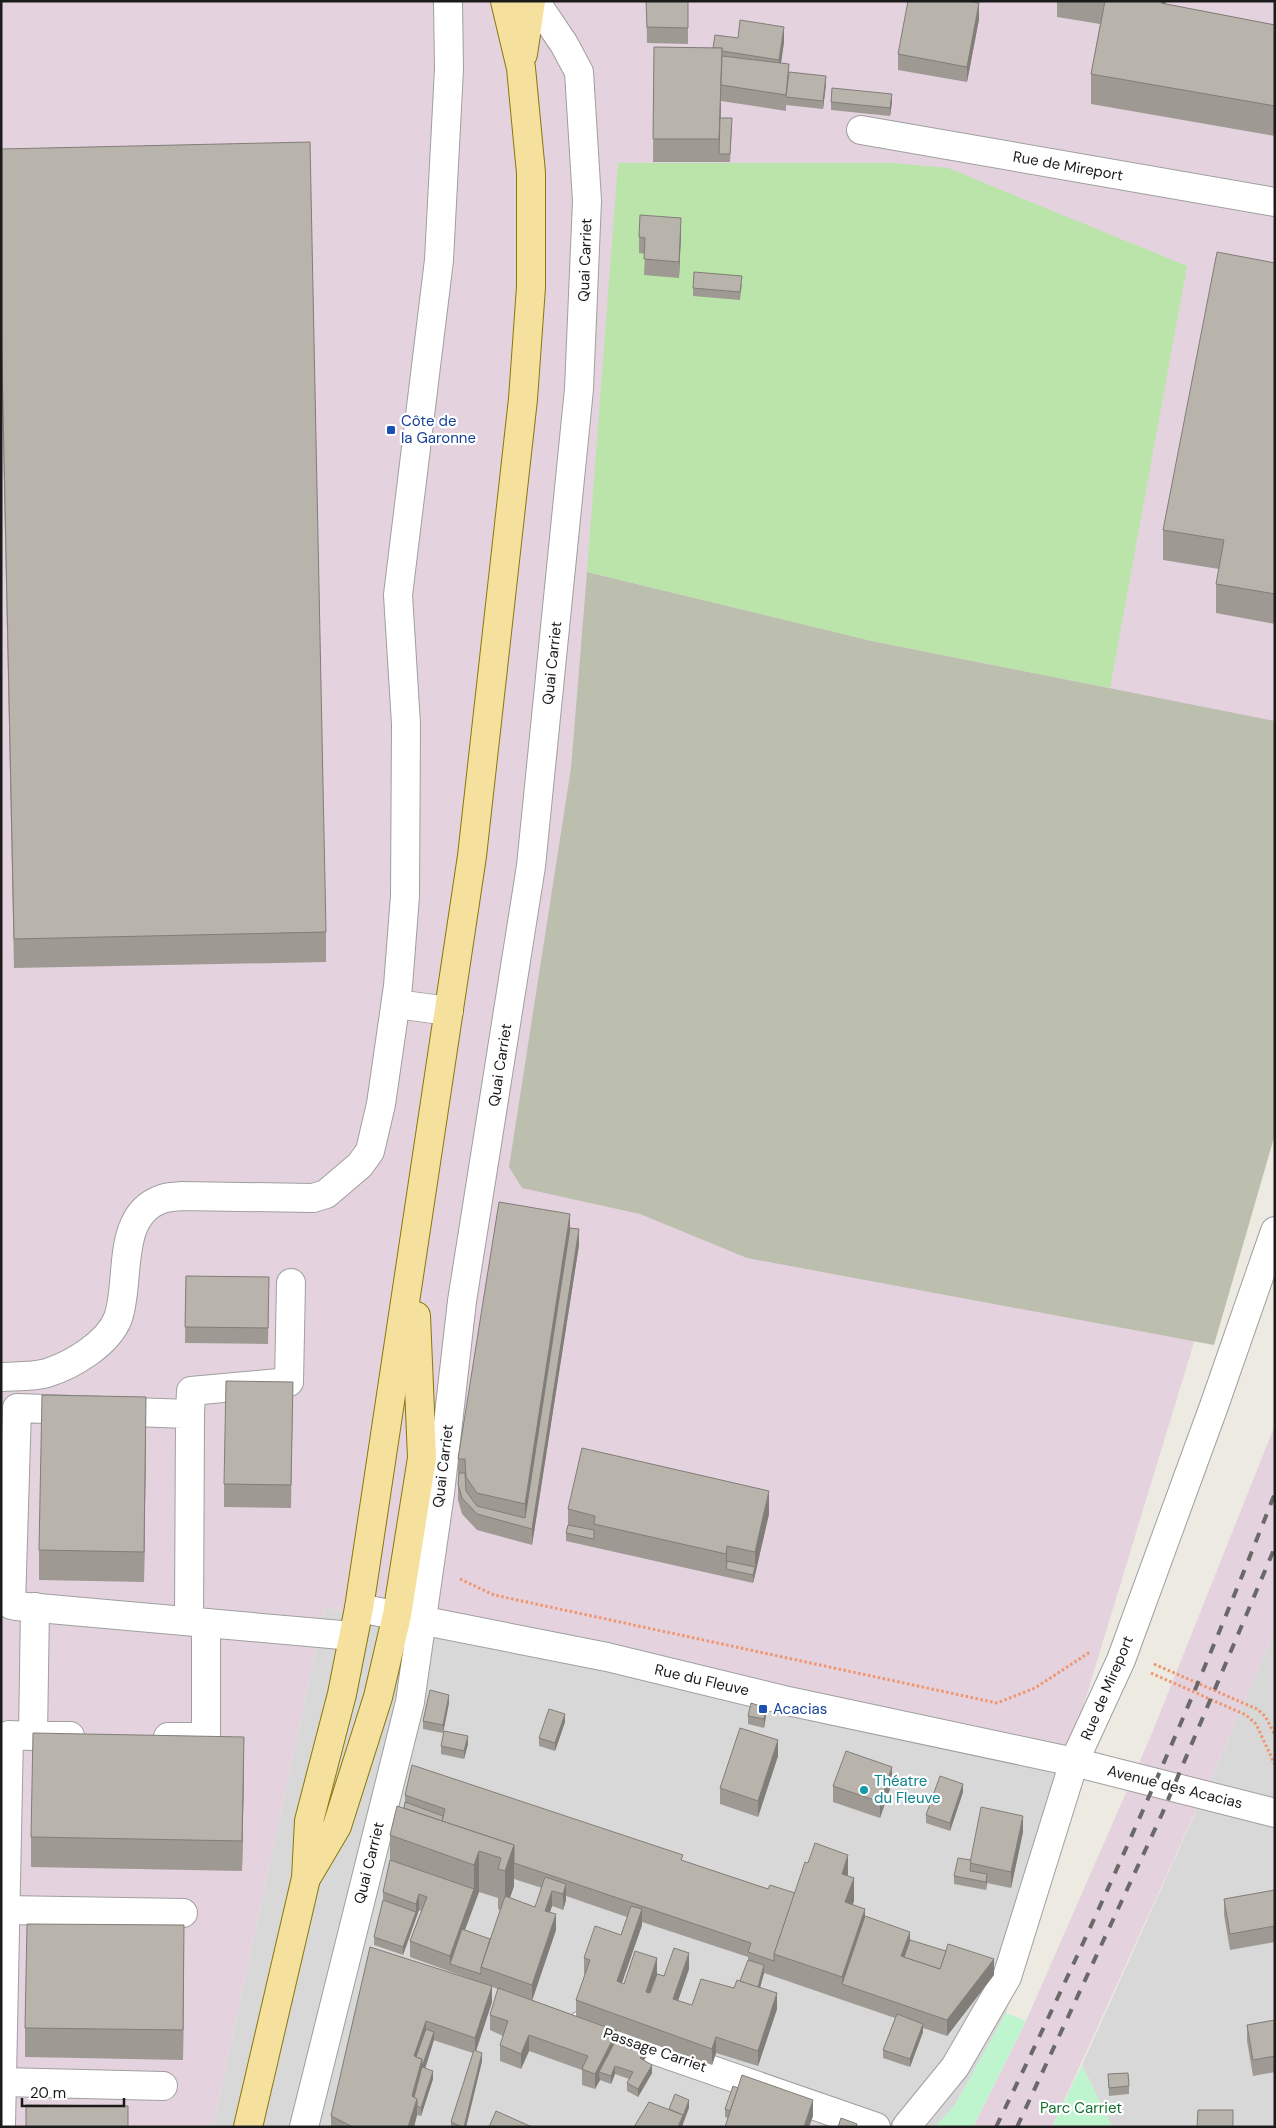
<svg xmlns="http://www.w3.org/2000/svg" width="1276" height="2128" viewBox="0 0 1276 2128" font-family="'DM Sans',sans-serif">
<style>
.residential{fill:#d9d8d8}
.industrial{fill:#e4d3de}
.construction{fill:#bcbfad}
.grass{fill:#bae4a9}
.park{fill:#bff5ce}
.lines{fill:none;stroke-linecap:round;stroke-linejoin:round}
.minor-casing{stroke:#9f9f9f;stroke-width:30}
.major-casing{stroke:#88780a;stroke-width:30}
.path{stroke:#f0966e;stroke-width:3;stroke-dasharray:2.5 2.5;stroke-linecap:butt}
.minor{stroke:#fff;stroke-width:28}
.major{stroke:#f5e19d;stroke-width:28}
.rail{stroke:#696969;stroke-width:4;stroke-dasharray:10 10;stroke-linecap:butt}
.wall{fill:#9e9a93;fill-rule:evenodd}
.shaded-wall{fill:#817d78}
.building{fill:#b8b3ab;stroke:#817d78}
.transit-dot{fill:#1a4fb4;stroke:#fff;stroke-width:2}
.culture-dot{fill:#0f9aa8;stroke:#fff;stroke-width:2}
.labels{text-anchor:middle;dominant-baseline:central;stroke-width:4.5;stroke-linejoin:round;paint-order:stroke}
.street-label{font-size:15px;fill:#1b1b1b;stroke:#fff}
.transit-label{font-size:15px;fill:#164399;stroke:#fff;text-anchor:start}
.culture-label{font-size:15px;fill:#0d838f;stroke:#fff;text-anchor:start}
.park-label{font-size:15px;fill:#12702d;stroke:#fff}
</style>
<rect width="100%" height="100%" fill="#eceae1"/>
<!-- residential -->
<g class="residential">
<path d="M325,1607L1063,1773L1006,2013L955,2105L935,2127H213Z"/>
<path d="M1275,1629V2127H1112L1082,2065L1233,1729Z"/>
</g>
<!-- industrial -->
<g class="industrial">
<path d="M1,1H1275V1076L1063,1773L325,1607L213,2127H1Z"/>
<path d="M1275,1425V1629L1233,1729L1052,2127H973L1026,2021L1150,1738Z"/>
</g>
<!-- construction -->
<path class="construction" d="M587,572L872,641L1275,721V1134L1214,1345L747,1258L640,1214L522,1188L509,1167L571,768Z"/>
<!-- grass -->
<path class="grass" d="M618,163H892L948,168L1187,266L1110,688L872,641L587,572Z"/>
<!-- park -->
<g class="park">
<path d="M1006,2013L1026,2021L973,2127H935L955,2105Z"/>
<path d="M1082,2065L1112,2127H1052Z"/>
</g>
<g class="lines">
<defs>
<g id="minor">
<path d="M861,130L1275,202"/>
<path d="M396,1004L449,1011"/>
<path d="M1,1377C15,1376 33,1377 47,1373C72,1365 108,1344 118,1318C131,1282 115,1215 162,1199C167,1197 175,1197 181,1196L313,1198L326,1194L360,1165L370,1151L381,1104L398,986L405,896L406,724L398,595L439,260L449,69L448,1"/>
<path d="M190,1414L191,1391L289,1382L291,1283"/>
<path d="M11,1605L17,1408L190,1414L189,1621"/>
<path d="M16,1606L353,1636"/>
<path d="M35,1607L33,1736H70"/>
<path d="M359,1608L607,1657L788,1701L1074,1762L1275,1813"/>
<path d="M168,1737H206V1623"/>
<path d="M5,1910L183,1913"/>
<path d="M582,2025L876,2127"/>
<path d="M2,2082L163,2086"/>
<path d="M1,2126L9,1735L33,1736"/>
<path d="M304,2127L410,1702L440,1493L462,1301L531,866L579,389L587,201L579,72L564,44L535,1"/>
<path d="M906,2127L955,2067L1007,1977L1074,1762L1121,1660L1214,1406L1275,1231"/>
</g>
<g id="major">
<path d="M523,54L531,1"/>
<path d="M308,1875L337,1826L378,1697L397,1615L422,1458L416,1316"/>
<path d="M248,2127L306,1878L309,1821L342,1694L359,1608L472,856L523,399L531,287V173L521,68L505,1"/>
</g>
</defs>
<!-- minor casing -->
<use href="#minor" class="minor-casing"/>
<!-- major casing -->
<use href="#major" class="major-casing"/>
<!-- path -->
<g class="path">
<path d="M460,1579L494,1595L997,1703L1035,1688L1090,1652"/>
<path d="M1154,1664L1257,1709L1265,1716L1275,1735"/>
<path d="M1151,1673L1246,1715L1256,1724L1275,1765"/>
</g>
<!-- minor -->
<use href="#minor" class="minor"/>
<!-- major -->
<use href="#major" class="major"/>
<!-- rail -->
<g class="rail">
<path d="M996,2127C1097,1919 1191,1708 1275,1493"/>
<path d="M1017,2127L1162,1814L1275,1547"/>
</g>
</g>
<!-- wall -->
<g class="wall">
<path d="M646,1H688V44L647,43Z"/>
<path d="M1057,1H1166V4L1275,25V136L1091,104V74L1100,24L1057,17Z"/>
<path d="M979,19L967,82L898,70V54Z"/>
<path d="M738,38L784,42L781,63L789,72L826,84L823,109L786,105V111L721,101V98V118L732,126L730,162H653L654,47L713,48Z"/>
<path d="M831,102H892L890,116L831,110Z"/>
<path d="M1,149L326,932V962L14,968L1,342Z"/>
<path d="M681,234L679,278L644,275L645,254L639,253V237Z"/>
<path d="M1275,263V624L1216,613V584L1219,569L1163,560V530Z"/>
<path d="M742,284L740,300L693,296V288Z"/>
<path d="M570,1228L579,1245L532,1545L477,1530L462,1514L458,1500V1459Z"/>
<path d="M186,1276L269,1293L268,1344L185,1343Z"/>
<path d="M293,1382L291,1508L224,1507V1484Z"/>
<path d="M146,1427L144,1582L39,1580V1550Z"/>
<path d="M568,1509L769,1514L753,1583L566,1541V1533L568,1525Z"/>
<path d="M449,1703L443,1733L423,1729V1721Z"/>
<path d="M748,1716H766L764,1728L748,1724Z"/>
<path d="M565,1722L555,1751L539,1746V1738Z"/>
<path d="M468,1744L464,1759L441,1754V1746Z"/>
<path d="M778,1756L758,1817L720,1804V1788Z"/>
<path d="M244,1766L242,1871L31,1867V1837Z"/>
<path d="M892,1783L880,1818L833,1802V1786Z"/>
<path d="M963,1792L950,1831L926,1823V1815Z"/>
<path d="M405,1795L683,1861L768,1889L795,1893L848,1876L854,1901L852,1905L865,1916L910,1940L994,1975L947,2036L923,2028V2032L910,2067L883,2058V2050L895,2018L764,1973L760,1988L777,2009L758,2066L716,2053L712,2065L617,2031V2038L646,2057L644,2060L652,2073L638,2097L627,2091V2083L629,2079L615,2074L611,2084L600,2080L595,2089L582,2085V2070L529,2051L521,2069L500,2061V2045L503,2036L490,2030V2015L498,1989L492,1987V2002L476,2051L482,2061L466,2127H451V2122L473,2053L433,2040L425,2068L433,2079L421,2116L417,2115L414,2127H331V2116L370,1947L479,1982L410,1957V1941L421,1911L419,1910L403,1955L374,1945V1937L383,1900V1892L390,1860V1835L404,1808L405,1802ZM514,1879L542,1888L535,1907L510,1898L514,1886ZM479,1892L498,1898V1909L500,1910L490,1939L465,1930ZM566,1896L627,1917L621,1935L584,1958V1974H585L576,2000V2016L532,2000L556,1930L550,1912L552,1906L563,1910L566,1900ZM642,1922L748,1957V1960L740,1981L734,1988L692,2005L678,2001L689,1969L664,1976L657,1974L624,1984L622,1983L642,1925Z"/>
<path d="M1023,1832L1011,1888L987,1883L986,1890L954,1884V1876L971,1860Z"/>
<path d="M1275,1890V1942L1230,1950L1224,1915V1899Z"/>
<path d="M184,1955L183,2060L25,2057V2028Z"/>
<path d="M1275,2020V2072L1253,2076L1247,2041V2025Z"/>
<path d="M1108,2074L1129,2086V2094L1109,2096Z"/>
<path d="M725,2109L813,2116L809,2127H725L728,2118L725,2117Z"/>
</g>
<!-- shaded-wall -->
<g class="shaded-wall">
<path d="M1162,1H1166L1161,33Z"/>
<path d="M979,3V19L967,82V67Z"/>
<path d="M784,27V42L779,76V60Z"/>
<path d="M826,76V84L823,109V101Z"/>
<path d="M721,85V97L719,154V139Z"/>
<path d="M892,94V102L890,116V108Z"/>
<path d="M681,218V234L679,278V262Z"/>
<path d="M570,1214V1243L525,1527V1504Z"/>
<path d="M579,1229V1245L532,1545V1529Z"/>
<path d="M146,1397V1427L144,1582V1552Z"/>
<path d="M769,1491V1514L755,1575V1552Z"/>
<path d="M727,1546V1569H726V1554Z"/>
<path d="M755,1567V1575L753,1583V1575Z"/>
<path d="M449,1695V1703L443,1733V1725Z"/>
<path d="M766,1708V1716L764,1728V1719Z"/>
<path d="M565,1714V1722L555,1751V1743Z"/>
<path d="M468,1736V1744L464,1759V1751Z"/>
<path d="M244,1737V1766L242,1871V1841Z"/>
<path d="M778,1740V1756L758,1817V1801Z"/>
<path d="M892,1767V1783L880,1818V1802Z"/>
<path d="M963,1784V1792L950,1831V1823Z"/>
<path d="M1023,1816V1832L1011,1888V1872Z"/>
<path d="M514,1845V1886L505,1912V1871Z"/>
<path d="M479,1851V1892L452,1964H450V1956L474,1889V1865Z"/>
<path d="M848,1855V1878L842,1874Z"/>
<path d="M987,1874V1882L986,1890V1882Z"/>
<path d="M854,1878V1901L845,1925V1902Z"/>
<path d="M566,1884V1900L563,1910V1894Z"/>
<path d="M552,1891V1906L545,1926V1911Z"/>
<path d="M419,1894V1910L403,1955V1947L416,1912V1904Z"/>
<path d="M642,1909V1925L617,1997V1981Z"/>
<path d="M865,1909V1932L842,1984V1977Z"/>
<path d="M556,1914V1930L532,2001V1985Z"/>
<path d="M184,1925V1955L183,2060V2030Z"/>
<path d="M910,1932V1948L904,1964L901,1956Z"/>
<path d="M689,1953V1969L673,2015V1999Z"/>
<path d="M657,1958V1974L646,2008V1992Z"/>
<path d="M994,1959V1975L947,2036V2020Z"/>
<path d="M764,1965V1973L756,2002V1994Z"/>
<path d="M492,1986V2002L475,2054V2038Z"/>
<path d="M777,1993V2009L758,2066V2051Z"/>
<path d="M426,2021V2037L416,2065L414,2056Z"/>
<path d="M923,2024V2032L910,2067V2059Z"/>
<path d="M617,2031V2046L599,2072L600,2080L595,2089V2074Z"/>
<path d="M434,2032V2040L414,2105L412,2096L422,2059Z"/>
<path d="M529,2035V2051L521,2069V2054Z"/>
<path d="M716,2037V2053L712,2065V2049Z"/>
<path d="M646,2049V2057L640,2066V2058Z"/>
<path d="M482,2053V2061L466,2127H464Z"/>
<path d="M652,2065V2073L638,2097V2089Z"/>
<path d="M615,2066V2074L611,2084V2076Z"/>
<path d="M433,2071V2079L421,2116V2108Z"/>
<path d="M417,2099V2115L414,2127H408Z"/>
<path d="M689,2100V2108L683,2124V2127H678Z"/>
<path d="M813,2100V2116L809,2127H804Z"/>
</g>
<!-- building -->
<g class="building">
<path d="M646,1H688V28L647,27Z"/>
<path d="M908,1H968L979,3L967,67L898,54Z"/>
<path d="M1105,1H1162L1161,3L1275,25V106L1091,74Z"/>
<path d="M740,20L784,27L779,60L722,51V48H713L715,35L738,38Z"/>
<path d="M654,47L722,48L719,139H653Z"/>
<path d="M722,56L789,64L786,95L721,85Z"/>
<path d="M789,72L826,76L823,101L786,97Z"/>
<path d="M832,88L892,94L890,108L831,102Z"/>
<path d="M720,118H732L730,154H719Z"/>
<path d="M310,142L326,932L14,939L1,312V149Z"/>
<path d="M640,215L681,218L679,262L644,259L645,238L639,237Z"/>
<path d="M1217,252L1275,263V594L1216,584L1224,540L1163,530Z"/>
<path d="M694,272L742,276L740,292L693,288Z"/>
<path d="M499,1202L570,1214L525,1504L477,1493L466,1477L465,1459H458Z"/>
<path d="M570,1228L579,1229L532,1529L477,1514L462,1498L458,1484L459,1473H465L466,1491L477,1506L525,1518Z"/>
<path d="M186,1276L269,1277L268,1328L185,1327Z"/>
<path d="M226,1381L293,1382L291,1485L224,1484Z"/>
<path d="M42,1395L146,1397L144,1552L39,1550Z"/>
<path d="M582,1448L769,1491L755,1552L727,1546L726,1554L594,1524L595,1516L568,1509Z"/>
<path d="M568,1525L594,1530V1539L566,1533Z"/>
<path d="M727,1561L755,1567L753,1575L726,1569Z"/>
<path d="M430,1690L449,1695L443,1725L423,1721Z"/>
<path d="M751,1703L766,1708L764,1719L748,1716Z"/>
<path d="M549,1709L565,1714L555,1743L539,1738Z"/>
<path d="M740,1728L778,1740L758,1801L720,1788Z"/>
<path d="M444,1731L468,1736L464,1751L441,1746Z"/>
<path d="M33,1733L244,1737L242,1841L31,1837Z"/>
<path d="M846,1751L892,1767L880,1802L833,1786Z"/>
<path d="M412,1765L683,1855L681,1860L768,1889L770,1885L795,1893L774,1954V1961L748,1952L751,1943L514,1863V1845L442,1821L445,1809L405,1795Z"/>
<path d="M940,1776L963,1784L950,1823L926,1815Z"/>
<path d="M405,1802L443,1816L442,1821L404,1808Z"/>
<path d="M397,1806L514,1845L505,1871L498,1869L501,1858L479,1851L474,1865L390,1835Z"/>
<path d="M981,1807L1023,1816L1011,1872L970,1863Z"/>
<path d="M815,1843L848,1855L842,1874L854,1878L845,1902L865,1909L842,1977L774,1954L805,1862L808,1863Z"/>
<path d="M958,1858L971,1860L970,1871L987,1874L986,1882L954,1876Z"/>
<path d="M390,1860L474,1889L450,1956L410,1941L427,1897L419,1894L416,1904L383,1892Z"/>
<path d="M545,1877L566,1884L563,1894L552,1891L545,1911L556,1914L532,1985L481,1967L505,1896L535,1907Z"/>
<path d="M1275,1890V1926L1230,1934L1224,1899Z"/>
<path d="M383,1900L416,1912L403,1947L374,1937Z"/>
<path d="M631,1906L642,1909L617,1981L624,1984L635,1951L657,1958L646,1992L650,1993L657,1974L664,1976L674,1948L689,1953L673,1999L692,2005L701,1979L734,1988L737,1980L777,1993L758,2051L716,2037L712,2049L576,2000L590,1960L584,1958L595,1926L621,1935Z"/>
<path d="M865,1916L910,1932L901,1956L940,1969L948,1944L994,1959L947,2020L842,1984Z"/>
<path d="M27,1924L184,1925L183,2030L25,2028Z"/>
<path d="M462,1929L490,1939L481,1967V1974L450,1964Z"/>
<path d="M910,1940L946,1951L940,1969L904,1957Z"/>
<path d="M370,1947L492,1986L475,2038L426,2021L414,2056L422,2059L412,2096L417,2099L408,2127H353L331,2116Z"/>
<path d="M748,1960L764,1965L758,1987L740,1981Z"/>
<path d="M498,1988L617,2031L595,2074L582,2069L588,2056L529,2035L521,2054L500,2045L508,2021L490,2015Z"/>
<path d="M897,2014L923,2024L910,2059L883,2050Z"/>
<path d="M1275,2020V2056L1253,2060L1247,2025Z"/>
<path d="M426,2029L434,2032L422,2067V2059L416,2057Z"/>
<path d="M617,2038L646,2049L640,2058L652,2065L638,2089L627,2083L633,2072L615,2066L611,2076L599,2072Z"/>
<path d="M474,2050L482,2053L464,2127H462L451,2122Z"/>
<path d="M422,2067L433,2071L421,2108L417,2106V2099L414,2097Z"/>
<path d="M1128,2073L1129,2086L1109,2088L1108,2074Z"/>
<path d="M742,2075L813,2100L804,2127H725Z"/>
<path d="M733,2086L738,2088L730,2111L725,2109Z"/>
<path d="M675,2094L689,2100L683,2116V2115L669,2109Z"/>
<path d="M649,2102L683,2115L678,2127H634Z"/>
<path d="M26,2105L128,2106V2127H26Z"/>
<path d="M1198,2110H1233V2127H1197Z"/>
<path d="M496,2111L532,2127H489Z"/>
<path d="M841,2118L857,2124L856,2127H838Z"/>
</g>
<!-- markers -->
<g class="transit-dot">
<rect x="386" y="425" width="10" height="10" rx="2.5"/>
<rect x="758" y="1704" width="10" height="10" rx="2.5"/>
</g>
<circle class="culture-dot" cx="864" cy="1790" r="5"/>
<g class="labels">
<!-- street labels -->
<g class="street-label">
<text transform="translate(1068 166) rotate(10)">Rue de Mireport</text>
<text transform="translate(585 260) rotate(-88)">Quai Carriet</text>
<text transform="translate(552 663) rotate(-84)">Quai Carriet</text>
<text transform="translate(500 1065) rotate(-81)">Quai Carriet</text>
<text transform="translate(443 1466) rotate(-83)">Quai Carriet</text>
<text transform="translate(702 1680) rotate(13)">Rue du Fleuve</text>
<text transform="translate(1107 1688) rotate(-67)">Rue de Mireport</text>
<text transform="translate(1175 1787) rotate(14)">Avenue des Acacias</text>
<text transform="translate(369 1863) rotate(-76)">Quai Carriet</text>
<text transform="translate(655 2050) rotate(19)">Passage Carriet</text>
</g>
<!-- transit labels -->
<g class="transit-label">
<text x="401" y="421">Côte de<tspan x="401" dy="17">la Garonne</tspan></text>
<text x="773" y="1709">Acacias</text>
</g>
<!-- culture labels -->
<g class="culture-label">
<text x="874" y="1781">Théatre<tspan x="874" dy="17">du Fleuve</tspan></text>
</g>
<!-- park labels -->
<g class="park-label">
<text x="1081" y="2108">Parc Carriet</text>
</g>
</g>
<!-- border -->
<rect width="1276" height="2128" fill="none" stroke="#1b1b1b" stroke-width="5"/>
<!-- scale -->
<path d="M22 2098v8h102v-8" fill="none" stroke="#1b1b1b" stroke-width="2.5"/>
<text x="30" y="2098" font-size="15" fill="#1b1b1b" stroke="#ffffff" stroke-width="4" paint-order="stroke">20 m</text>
</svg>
